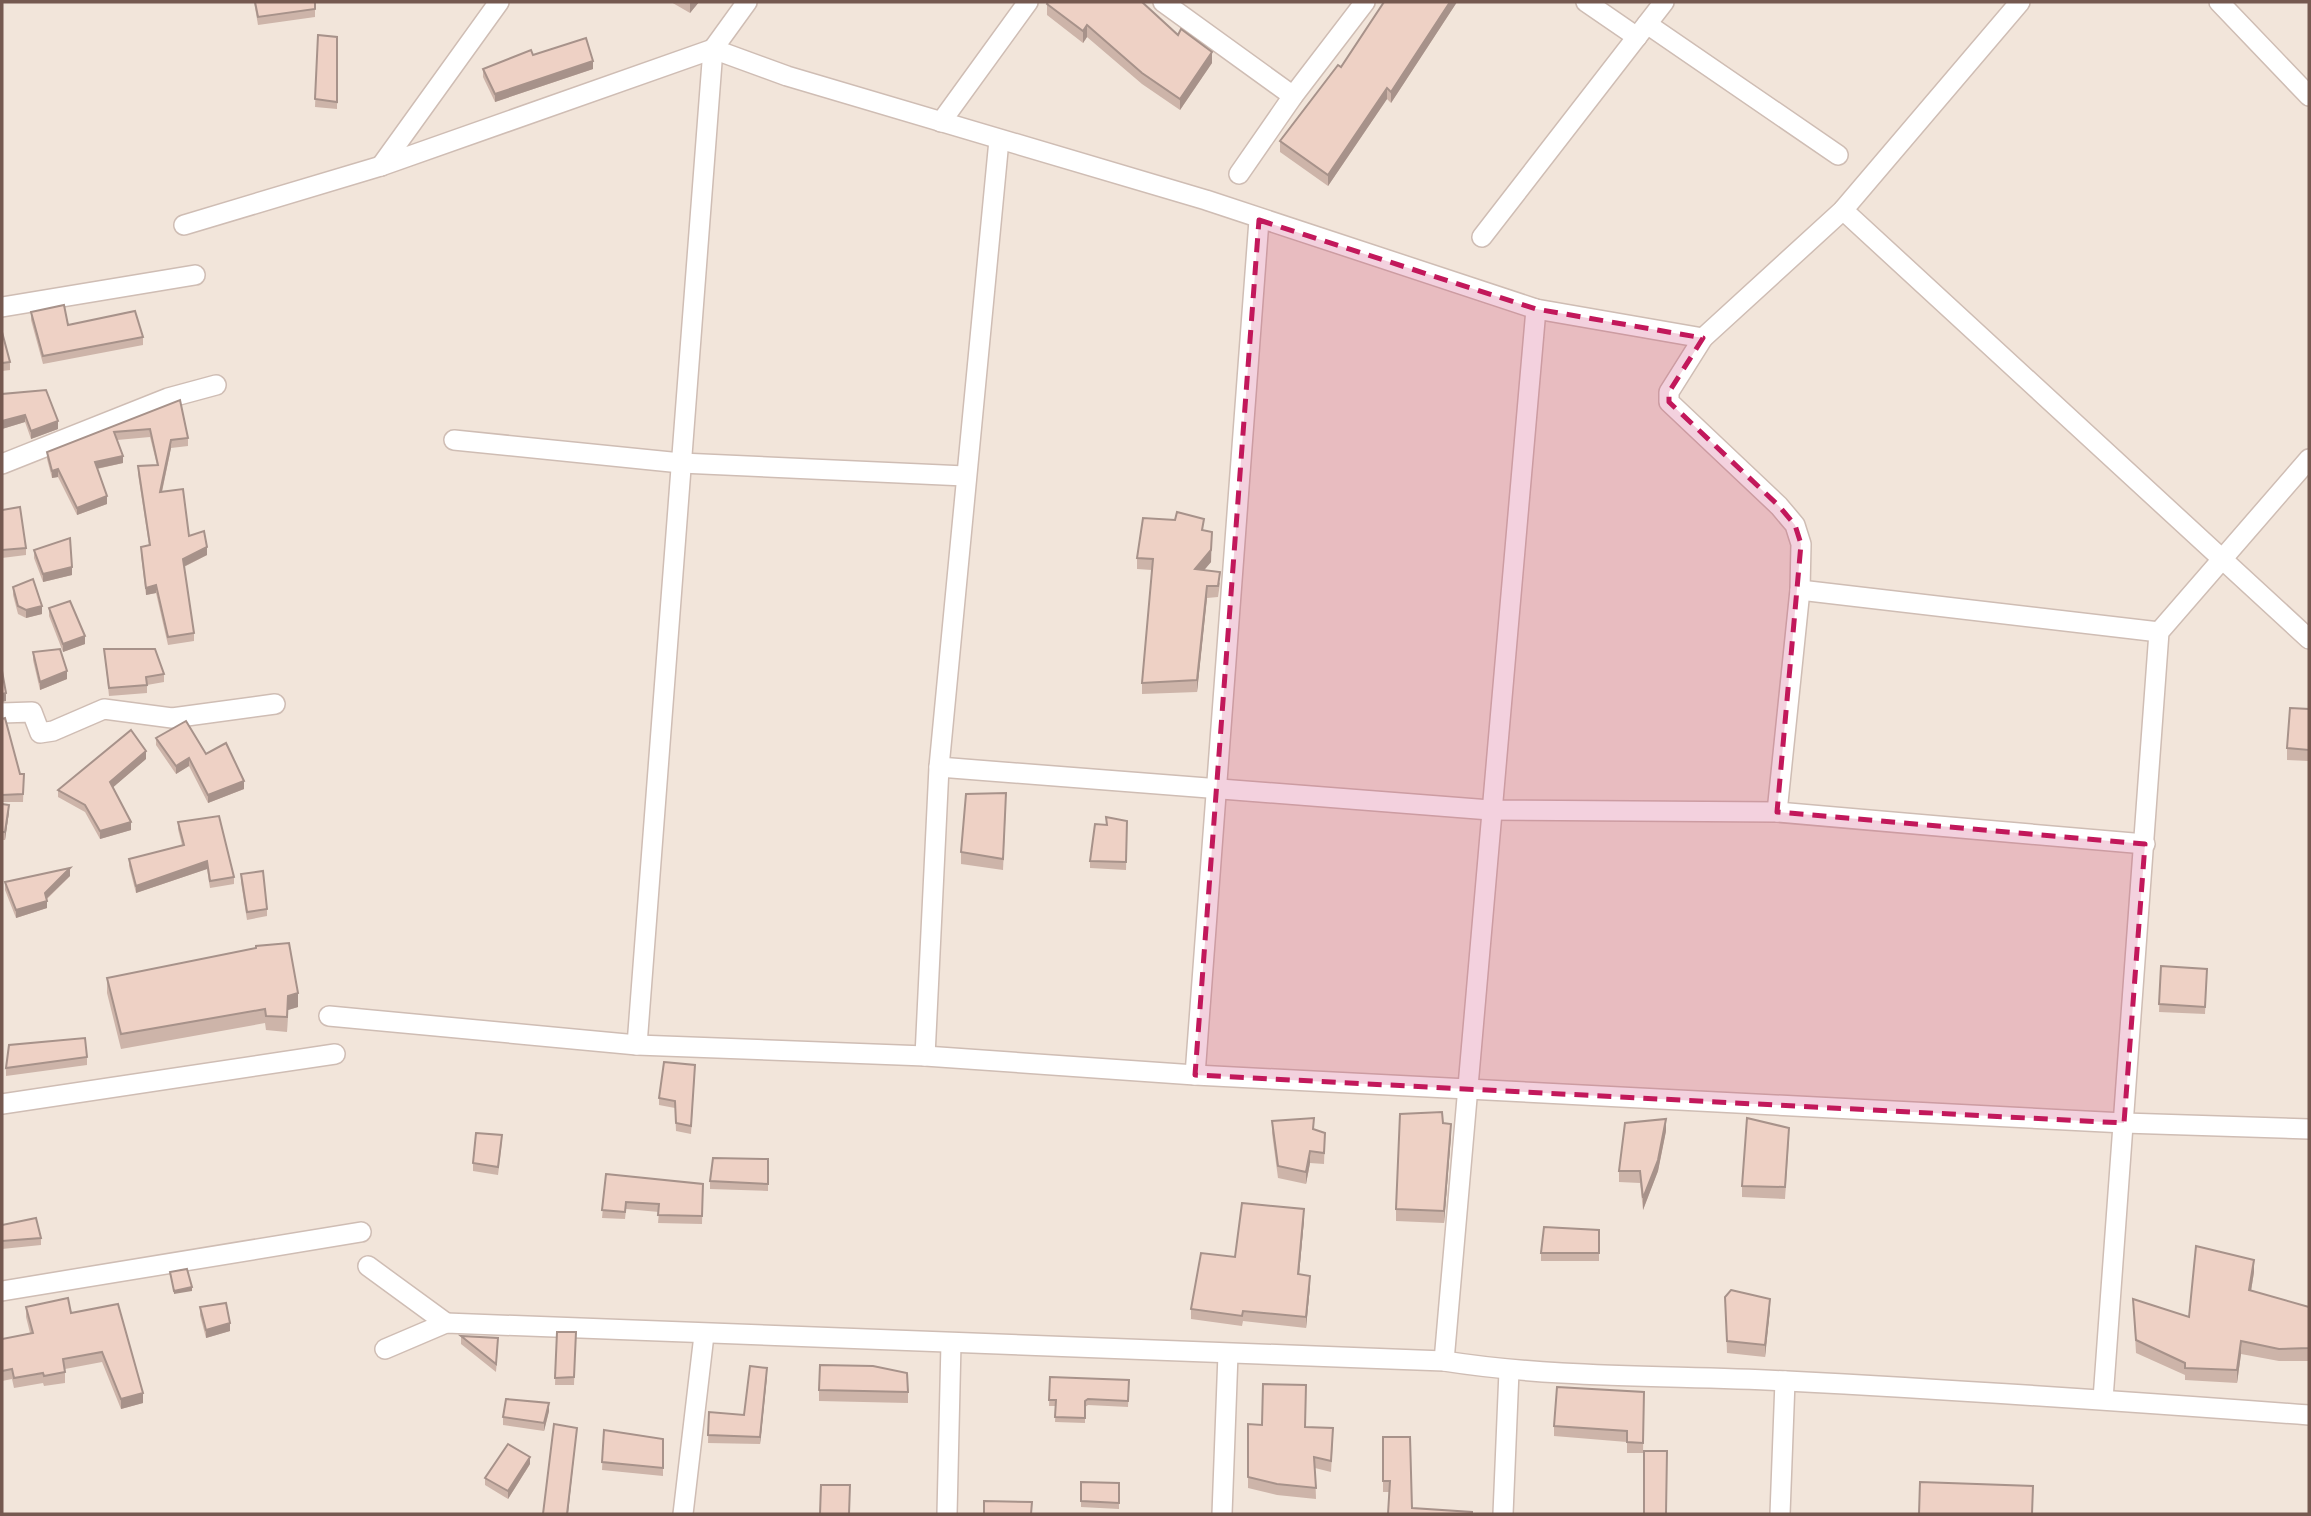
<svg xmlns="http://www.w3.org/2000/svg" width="2311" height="1516" viewBox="0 0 2311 1516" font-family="'Fira Sans Condensed',sans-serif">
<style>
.residential{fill:#f2e5da}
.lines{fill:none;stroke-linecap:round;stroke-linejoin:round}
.street-casing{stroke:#cfbdb4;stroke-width:22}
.street{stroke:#fff;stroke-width:19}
.wall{fill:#cdb4a9}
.shaded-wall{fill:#a7928a}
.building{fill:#eed1c5;stroke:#a7928a;stroke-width:2}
.marked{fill:#c2185b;fill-opacity:0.2;stroke:#c2185b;stroke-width:5;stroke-dasharray:14 9;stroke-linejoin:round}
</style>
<rect width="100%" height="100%" fill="#fbf3eb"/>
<!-- residential -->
<rect class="residential" x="2" y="2" width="2307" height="1512"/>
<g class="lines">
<defs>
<g id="street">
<path d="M1163,2L1293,96"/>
<path d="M1586,2L1637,37"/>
<path d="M2219,2L2309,96"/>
<path d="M1647,24L1838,155"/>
<path d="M941,122L1028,2"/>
<path d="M381,166L499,2"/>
<path d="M1239,174L1293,96L1365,2"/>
<path d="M1843,210L2309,639"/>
<path d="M184,225L381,166L713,49L787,76L1206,200L1536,309L1703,338L1843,210L2020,2"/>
<path d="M1482,237L1664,2"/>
<path d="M2,307L195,275"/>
<path d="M1703,338L1669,392V402L1779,506L1795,525L1801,544L1800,590L1777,812"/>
<path d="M454,440L681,463L965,476"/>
<path d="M2,464L168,398L216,385"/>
<path d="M1800,590L2159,632"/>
<path d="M2,713L32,712L40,733L53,731L104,709L172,718L275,704"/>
<path d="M939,767L1490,810L1777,812L2145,844"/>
<path d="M329,1016L637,1045L925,1056L1195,1075L2124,1123L2309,1129"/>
<path d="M637,1045L713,49L747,2"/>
<path d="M925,1056L939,767L999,140"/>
<path d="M1195,1075L1259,220"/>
<path d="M2,1104L335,1054"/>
<path d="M368,1266L446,1323"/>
<path d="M2,1291L361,1232"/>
<path d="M385,1349L446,1323L1444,1361C1558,1379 1673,1375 1787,1381C1961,1390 2135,1402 2309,1415"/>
<path d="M1444,1361L1536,309"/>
<path d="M2103,1399L2159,632L2309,459"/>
<path d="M683,1514L704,1335"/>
<path d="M947,1514L951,1343"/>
<path d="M1222,1514L1228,1354"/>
<path d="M1503,1514L1509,1371"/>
<path d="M1780,1514L1785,1381"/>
</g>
</defs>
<!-- street casing -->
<use href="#street" class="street-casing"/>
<!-- street -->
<use href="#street" class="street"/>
</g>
<!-- wall -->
<g class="wall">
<path d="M254,2H315V17L258,25Z"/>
<path d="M671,2H699L690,13Z"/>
<path d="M1457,2L1391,103L1387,99L1328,186L1280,152V141Z"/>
<path d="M1047,4L1178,35L1212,63L1180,110L1142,84L1087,37L1083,43L1047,15Z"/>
<path d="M318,35L337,37V109L315,107Z"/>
<path d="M533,55L593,69L495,102L483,77V69Z"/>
<path d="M31,312L68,325L143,337V345L43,364L31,320Z"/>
<path d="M2,332L10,362V370L2,371Z"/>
<path d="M2,394L58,429L31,439L25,422L2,429Z"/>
<path d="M180,400L188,438V446L171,448L162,492L189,536L207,555L184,567L194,633V641L168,645L156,593L146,595L141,555V547L149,545L138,474V466L157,465L150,437L117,440L123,463L97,469L107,504L77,515L58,477L52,478L47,459V452Z"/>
<path d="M2,510L26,548V555L2,558Z"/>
<path d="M1204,531L1211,562L1204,570L1220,583L1218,597L1207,598L1197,692L1142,694V683L1152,570L1137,569V558Z"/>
<path d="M34,550L72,575L43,582L34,558Z"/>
<path d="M13,587L42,614L26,618L18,614L13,595Z"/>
<path d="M49,608L85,644L63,652L49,616Z"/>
<path d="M104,649L164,674V682L147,685V693L109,696Z"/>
<path d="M33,652L67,679L40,690L33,660Z"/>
<path d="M2309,709V761L2287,760V748Z"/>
<path d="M2,719L20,774H24L23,802H2Z"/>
<path d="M156,738L206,754L244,789L208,803L189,766L176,774L156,745Z"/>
<path d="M146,759L112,788L131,830L100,839L85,812L58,797V790Z"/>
<path d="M2,804L9,812L5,840H2Z"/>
<path d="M1006,805L1003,870L961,864V852Z"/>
<path d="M1127,821L1126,870L1090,868V861L1106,825Z"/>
<path d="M178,822L234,877V884L210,888L207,869L136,893L129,866V859L182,845L178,829Z"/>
<path d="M241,874L267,909V916L247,920L241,882Z"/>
<path d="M70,876L47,899V908L16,918L5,890V882Z"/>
<path d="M2161,966L2207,969L2205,1014L2159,1012Z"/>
<path d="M107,978L298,1007L288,1010L287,1032L266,1030L265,1023L121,1049L107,993Z"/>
<path d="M87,1057V1065L6,1076V1068Z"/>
<path d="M695,1072L691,1134L676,1131L675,1108L659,1105V1098Z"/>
<path d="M1272,1121L1314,1130L1325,1133L1324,1164L1310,1163L1306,1184L1278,1178L1272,1133Z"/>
<path d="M1443,1123L1451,1135L1444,1223L1396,1221V1209Z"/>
<path d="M1666,1131L1658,1171L1643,1210L1640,1183L1619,1182V1171Z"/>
<path d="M1789,1139L1785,1199L1742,1197V1186Z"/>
<path d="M502,1142L498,1175L473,1171V1163Z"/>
<path d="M768,1159V1191L710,1189V1181Z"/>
<path d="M606,1174L703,1184L702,1224L658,1223L659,1212L626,1209L625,1219L602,1218Z"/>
<path d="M1304,1220L1299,1275L1310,1286L1306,1328L1243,1321L1242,1326L1191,1319V1309L1235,1257Z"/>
<path d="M2,1225L41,1238V1245L2,1249Z"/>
<path d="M1599,1230V1261H1541V1253Z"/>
<path d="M2254,1272L2251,1291L2309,1307V1361H2279L2241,1354L2237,1383L2185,1380V1375L2136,1353L2133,1299L2189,1317Z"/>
<path d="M1725,1297L1770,1310L1765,1357L1727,1353Z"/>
<path d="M26,1307L71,1313L143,1403L121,1409L102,1362L65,1369V1383L44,1386L43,1383L14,1388L12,1379L2,1381V1339L30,1333L26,1317Z"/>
<path d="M200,1307L230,1331L206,1338L200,1315Z"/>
<path d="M557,1332H576L574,1385H555Z"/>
<path d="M461,1336L498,1346L496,1372L461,1344Z"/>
<path d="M767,1376L760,1444L708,1443L709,1412L744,1415Z"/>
<path d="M1050,1377L1129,1380L1128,1407L1088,1405L1085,1407V1423L1055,1422L1056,1406H1049Z"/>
<path d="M819,1390L908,1392V1403L819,1401Z"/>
<path d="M1644,1392L1643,1453H1627V1442L1554,1436V1426Z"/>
<path d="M549,1411L544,1431L503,1425V1417Z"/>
<path d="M1248,1424L1305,1427L1333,1439L1331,1472L1315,1468L1316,1499L1277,1495L1248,1488Z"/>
<path d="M604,1430L663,1439V1476L602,1470Z"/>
<path d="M1383,1437L1412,1508L1388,1514L1389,1492H1383Z"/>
<path d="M530,1464L508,1499L485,1485V1478Z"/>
<path d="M1081,1482L1119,1483V1509L1081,1507Z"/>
</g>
<!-- shaded-wall -->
<g class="shaded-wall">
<path d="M690,2H699L690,13Z"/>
<path d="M1450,2H1457L1391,103V92Z"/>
<path d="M1087,25V37L1083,43V31Z"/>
<path d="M1212,52V63L1180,110V99Z"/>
<path d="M593,61V69L495,102V94Z"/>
<path d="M1387,88V99L1328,186V175Z"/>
<path d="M25,415V422L2,429V421Z"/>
<path d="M58,421V429L31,439V431Z"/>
<path d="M171,440V448L160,500V492Z"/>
<path d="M123,456V463L95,469V462Z"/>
<path d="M58,469V477L52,478V471Z"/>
<path d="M107,496V504L77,515V508Z"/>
<path d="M1212,532L1211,562L1195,581V569Z"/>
<path d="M207,547V555L183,567V559Z"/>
<path d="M72,567V575L43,582V574Z"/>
<path d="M156,585V593L146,595V588Z"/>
<path d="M1207,586V598L1197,692V680Z"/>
<path d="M42,606V614L26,618V610Z"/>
<path d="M85,636V644L63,652V644Z"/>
<path d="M67,671V679L40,690V682Z"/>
<path d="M6,693V701L2,702V694Z"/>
<path d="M146,751V759L110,790V782Z"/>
<path d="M189,758V766L176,774V766Z"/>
<path d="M244,781V789L208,803V795Z"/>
<path d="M9,805V812L5,840V832Z"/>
<path d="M131,822V830L100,839V831Z"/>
<path d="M207,861V869L136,893V886Z"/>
<path d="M70,868V876L45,900V893Z"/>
<path d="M47,901V908L16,918V910Z"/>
<path d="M298,993V1007L288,1010L287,1032L288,996Z"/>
<path d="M1666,1119V1131L1658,1171L1643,1210V1198Z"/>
<path d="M1451,1124V1135L1444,1223V1211Z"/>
<path d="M1310,1151V1163L1306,1184V1172Z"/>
<path d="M1304,1209V1220L1298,1285V1274Z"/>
<path d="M2254,1260V1272L2249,1303V1290Z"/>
<path d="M1310,1276V1286L1306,1328V1317Z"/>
<path d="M192,1287V1291L174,1294V1291Z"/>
<path d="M1770,1299V1310L1765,1357V1345Z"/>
<path d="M230,1323V1331L206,1338V1330Z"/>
<path d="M2241,1341V1354L2237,1383V1370Z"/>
<path d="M767,1368V1376L760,1444V1437Z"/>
<path d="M143,1393V1403L121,1409V1399Z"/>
<path d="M549,1403V1411L544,1431V1423Z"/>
<path d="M577,1428L568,1514H567Z"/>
<path d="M530,1457V1464L508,1499V1491Z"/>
</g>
<!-- building -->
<g class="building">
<path d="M255,2H315V9L258,17Z"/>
<path d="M1048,2H1142L1178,35L1181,29L1212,52L1180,99L1142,73L1087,25L1083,31L1047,4Z"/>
<path d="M1384,2H1450L1391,92L1387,88L1328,175L1280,141L1338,65L1341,67Z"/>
<path d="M318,35L337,37V102L315,99Z"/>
<path d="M586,38L593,61L495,94L483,69L531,50L533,55Z"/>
<path d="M64,305L68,325L135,311L143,337L43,356L31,312Z"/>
<path d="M2,332L10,362L2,363Z"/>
<path d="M46,390L58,421L31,431L25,415L2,421V394Z"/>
<path d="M180,400L188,438L171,440L160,492L183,489L189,536L204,531L207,547L183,559L194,633L168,637L156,585L146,588L141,547L150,545L138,466L158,465L150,429L114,432L123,456L95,462L107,496L77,508L58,469L52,471L47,452Z"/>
<path d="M20,507L26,548L2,550V510Z"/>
<path d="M1177,512L1204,519L1202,530L1212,532L1211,550L1195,569L1220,572L1218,586H1207L1197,680L1142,683L1153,559L1137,558L1143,518L1175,520Z"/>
<path d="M70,538L72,567L43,574L34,550Z"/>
<path d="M33,579L42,606L26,610L18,606L13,587Z"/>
<path d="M70,601L85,636L63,644L49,608Z"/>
<path d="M60,649L67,671L40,682L33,652Z"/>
<path d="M104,649H155L164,674L146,677L147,685L109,688Z"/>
<path d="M2,671L6,693L2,694Z"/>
<path d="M2290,708L2309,709V750L2287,748Z"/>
<path d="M5,718L20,774H24L23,794L2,795V719Z"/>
<path d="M186,721L206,754L226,743L244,781L208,795L189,758L176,766L156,738Z"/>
<path d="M131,730L146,751L110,782L131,822L100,831L85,805L58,790Z"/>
<path d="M1006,793L1003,859L961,852L966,794Z"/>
<path d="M2,804L9,805L5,832H2Z"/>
<path d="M219,816L234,877L210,881L207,861L136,886L129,859L184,845L178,822Z"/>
<path d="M1106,817L1127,821L1126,862L1090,861L1095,824L1107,825Z"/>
<path d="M70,868L45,893L47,901L16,910L5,882Z"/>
<path d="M263,871L267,909L247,912L241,874Z"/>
<path d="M289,943L298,993L288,996L287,1017L266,1016L265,1009L121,1034L107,978L256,948V946Z"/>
<path d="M2161,966L2207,969L2205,1007L2159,1004Z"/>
<path d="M85,1038L87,1057L6,1068L9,1045Z"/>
<path d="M664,1062L695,1065L691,1126L676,1123L675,1101L659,1098Z"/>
<path d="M1442,1112L1443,1123L1451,1124L1444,1211L1396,1209L1400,1114Z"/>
<path d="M1314,1118L1313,1129L1325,1133L1324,1153L1310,1151L1306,1172L1278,1166L1272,1121Z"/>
<path d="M1747,1118L1789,1128L1785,1187L1742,1186Z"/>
<path d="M1666,1119L1658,1160L1643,1198L1640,1171H1619L1625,1123Z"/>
<path d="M476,1133L502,1135L498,1167L473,1163Z"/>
<path d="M713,1158L768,1159V1184L710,1181Z"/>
<path d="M606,1174L703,1184L702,1216L658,1215L659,1204L626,1202L625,1212L602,1210Z"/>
<path d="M1242,1203L1304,1209L1298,1274L1310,1276L1306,1317L1243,1311L1242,1316L1191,1309L1201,1253L1235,1257Z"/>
<path d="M36,1218L41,1238L2,1241V1225Z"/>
<path d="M1544,1227L1599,1230V1253H1541Z"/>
<path d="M2196,1246L2254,1260L2249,1290L2309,1307V1348L2279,1349L2241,1341L2237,1370L2185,1368V1363L2136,1340L2133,1299L2189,1317Z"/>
<path d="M187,1269L192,1287L174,1291L170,1272Z"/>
<path d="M1731,1290L1770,1299L1765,1345L1727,1341L1725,1297Z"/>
<path d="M68,1298L71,1313L118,1304L143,1393L121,1399L102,1352L63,1359L65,1372L44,1376L43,1373L14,1378L12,1369L2,1371V1339L33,1333L26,1307Z"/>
<path d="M226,1303L230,1323L206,1330L200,1307Z"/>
<path d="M557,1332H576L574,1377L555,1378Z"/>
<path d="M461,1336L498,1338L496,1364Z"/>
<path d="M820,1365L873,1366L907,1373L908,1392L819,1390Z"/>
<path d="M750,1366L767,1368L760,1437L708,1435L709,1412L744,1415Z"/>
<path d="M1050,1377L1129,1380L1128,1401L1088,1399L1085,1401V1418L1055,1417L1056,1400H1049Z"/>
<path d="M1263,1384L1306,1385L1305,1427L1333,1428L1331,1461L1314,1457L1316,1488L1277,1484L1248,1477V1424L1262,1425Z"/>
<path d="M1557,1387L1644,1392L1643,1443L1627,1442V1431L1554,1426Z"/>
<path d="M506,1399L549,1403L544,1423L503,1417Z"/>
<path d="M554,1424L577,1428L567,1514H543Z"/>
<path d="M604,1430L663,1439V1468L602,1462Z"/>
<path d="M1383,1437H1410L1412,1508L1472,1512V1514H1388L1390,1481H1383Z"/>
<path d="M508,1444L530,1457L508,1491L485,1478Z"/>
<path d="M1644,1451H1667L1666,1514H1644Z"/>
<path d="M1081,1482L1119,1483V1503L1081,1501Z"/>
<path d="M1920,1482L2033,1486L2032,1514H1919Z"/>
<path d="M821,1485H850L849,1514H820Z"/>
<path d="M984,1501L1032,1502L1031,1514H984Z"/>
</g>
<!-- marked area -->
<path class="marked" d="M1259,220L1536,309L1703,338L1669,392V402L1779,506L1795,525L1801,544L1777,812L2145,844L2124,1123L1195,1075Z"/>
<!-- border -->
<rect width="2311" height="1516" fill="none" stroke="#755950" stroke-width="7"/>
</svg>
